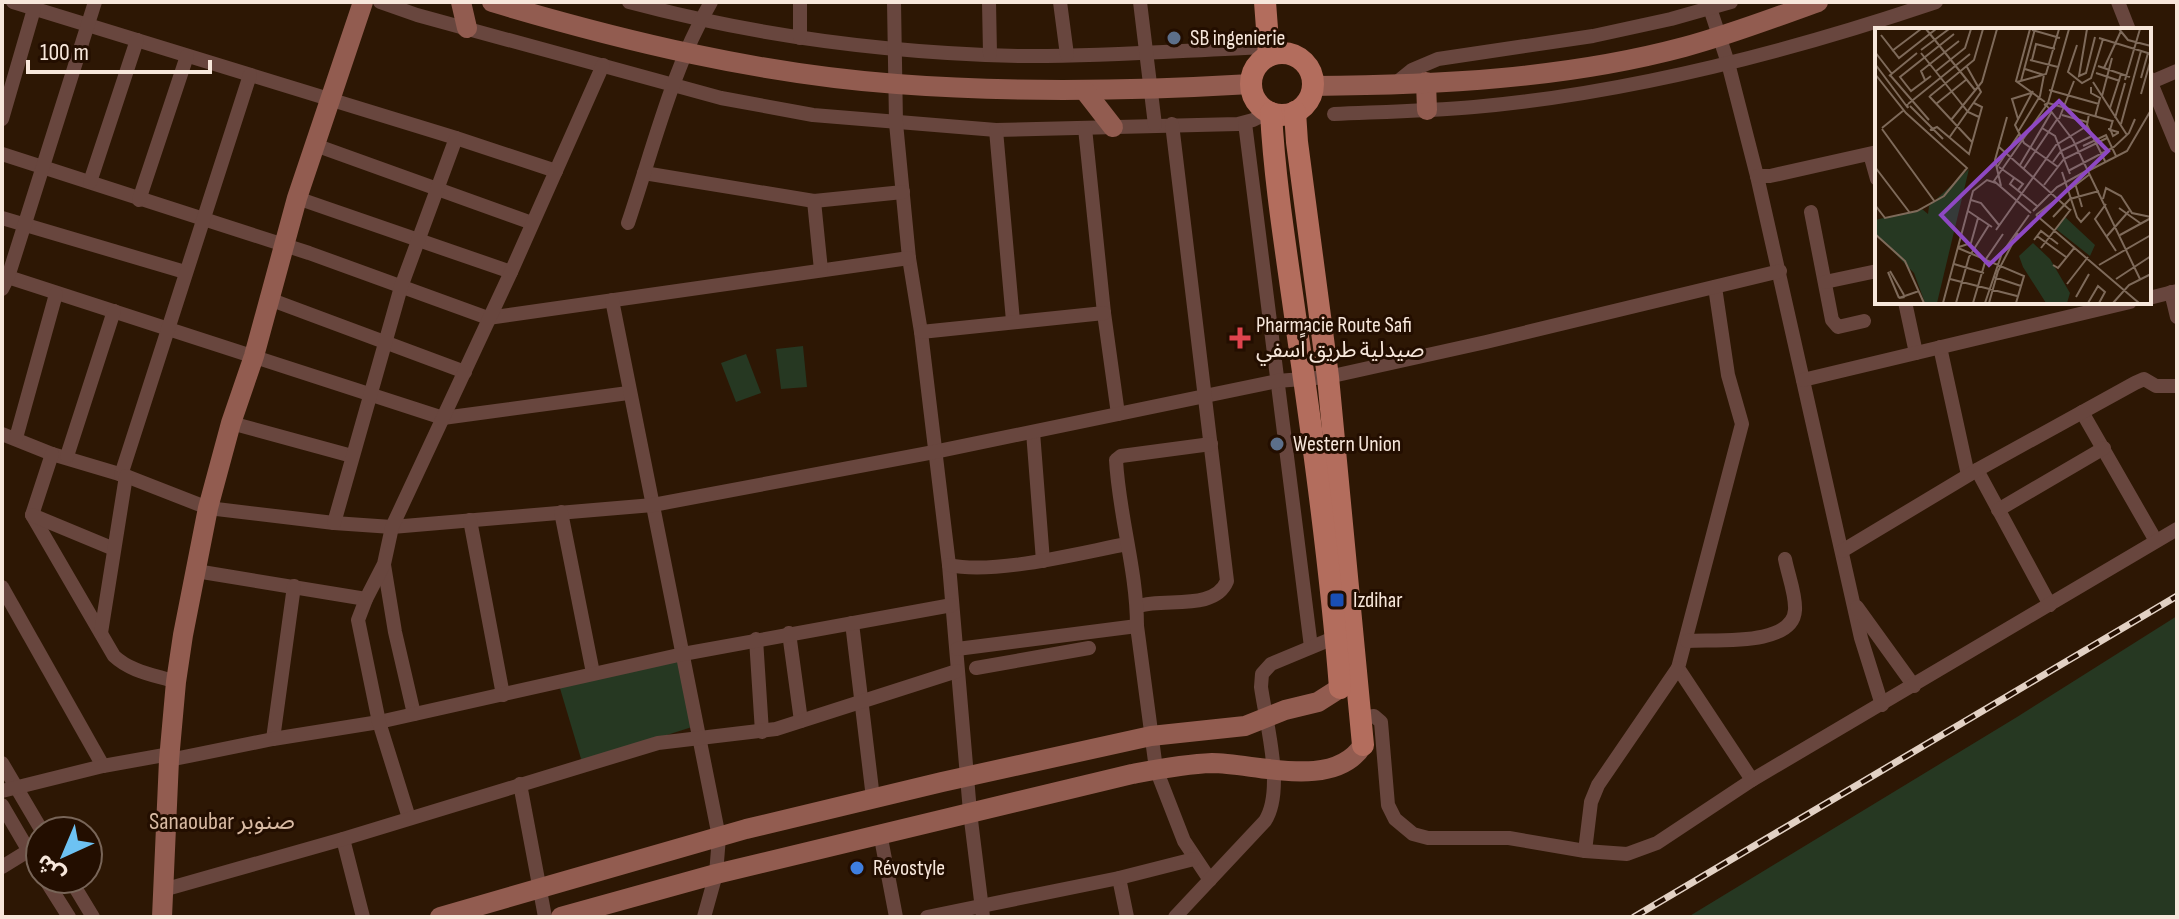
<svg xmlns="http://www.w3.org/2000/svg" width="2179" height="919" viewBox="0 0 2179 919" font-family="'Sofia Sans Condensed','Noto Sans Arabic',sans-serif">
<style>
.green{fill:#263822}
.lines{fill:none;stroke-linecap:round;stroke-linejoin:round}
.street{stroke:#68463e;stroke-width:14}
.secondary{stroke:#925c50;stroke-width:20}
.primary{stroke:#b36d5d;stroke-width:22}
.rail-casing{stroke:#e2d1c4;stroke-width:7}
.rail{stroke:#230e00;stroke-width:4;stroke-dasharray:12;stroke-linecap:butt}
.service-dot{fill:#5c6f8a;stroke:#230e00;stroke-width:3}
.health-dot{fill:#e0444e;stroke:#230e00;stroke-width:3}
.transit-dot{fill:#1a4fb4;stroke:#230e00;stroke-width:3}
.shop-dot{fill:#3f7fe0;stroke:#230e00;stroke-width:3}
.labels{text-anchor:middle;dominant-baseline:central;stroke-width:6;stroke-linejoin:round;paint-order:stroke}
.poi-label{font-size:22px;fill:#f7e7db;stroke:#230e00;text-anchor:start}
.neighbourhood-label{font-size:24px;fill:#d8baa3;stroke:#230e00}
.inset-road{fill:none;stroke:#7e6a5a;stroke-width:2}
.view{fill:#8e48c3;fill-opacity:0.15;stroke:#8e48c3;stroke-width:4}
.inset-edge{fill:none;stroke:#f7e7db;stroke-width:4}
</style>
<rect width="100%" height="100%" fill="#2d1704"/>
<!-- green -->
<g class="green">
<path d="M803,346L807,387L781,389L776,349Z"/>
<path d="M746,354L761,393L736,402L721,363Z"/>
<path d="M2177,616V917H1688L2017,717Z"/>
<path d="M683,657L692,727L582,762L559,685Z"/>
</g>
<g class="lines">
<!-- street -->
<g class="street">
<path d="M13,2L456,138L556,171"/>
<path d="M380,2L417,15L721,98L813,115L996,130L1238,124L1253,120L1269,112"/>
<path d="M629,2C756,36 888,53 1020,56C1103,57 1187,50 1269,47"/>
<path d="M894,2L896,123L909,258L921,332L949,565L970,812L983,917"/>
<path d="M989,2L990,54"/>
<path d="M1060,2L1067,55"/>
<path d="M1140,2L1155,125"/>
<path d="M1708,2L1728,63L1757,176L1861,638L1882,705"/>
<path d="M2118,2L2129,30"/>
<path d="M800,38V2"/>
<path d="M2149,78L2177,146"/>
<path d="M1396,83L1412,70L1438,59L1593,36L1671,19L1731,2"/>
<path d="M2149,83L2177,71"/>
<path d="M1334,114C1380,112 1427,111 1474,107C1630,93 1788,52 1936,2"/>
<path d="M2,119L34,9"/>
<path d="M1245,123L1311,647"/>
<path d="M1085,128L1104,313L1118,414"/>
<path d="M996,130L1013,321"/>
<path d="M315,145L532,223"/>
<path d="M2,154L309,253L488,318L909,258"/>
<path d="M1870,154L1877,179"/>
<path d="M644,173L814,201L903,192"/>
<path d="M1757,176H1770L1877,152"/>
<path d="M90,182L137,40"/>
<path d="M297,198L511,272"/>
<path d="M139,200L187,56"/>
<path d="M814,201L821,270"/>
<path d="M1811,212L1832,320L1838,327L1864,321"/>
<path d="M2,218L185,272"/>
<path d="M628,223C653,149 672,69 711,2"/>
<path d="M8,277L443,418L628,393"/>
<path d="M1825,282L1877,271"/>
<path d="M1715,287L1728,375L1742,424L1678,668L1752,780"/>
<path d="M2,289L8,277L95,2"/>
<path d="M2171,292L2177,317"/>
<path d="M2149,298L2177,291"/>
<path d="M269,299L465,372"/>
<path d="M612,300L719,837L716,874L704,917"/>
<path d="M1905,302L1916,353"/>
<path d="M921,332L1104,313"/>
<path d="M1940,347L1968,475"/>
<path d="M1803,380L2130,302"/>
<path d="M2082,412L2156,541"/>
<path d="M231,423L352,456"/>
<path d="M1033,432L1043,561"/>
<path d="M2,434L52,454L126,476L208,508L334,523L392,527L653,505L934,452L1277,381L1328,377L1486,342L1780,271"/>
<path d="M16,438L56,294"/>
<path d="M52,454L32,515L114,656C131,672 155,675 176,682"/>
<path d="M67,456L114,311"/>
<path d="M1977,470L2050,605"/>
<path d="M121,475L250,75"/>
<path d="M1998,510L2104,448"/>
<path d="M561,512L593,673"/>
<path d="M32,515L114,549"/>
<path d="M470,520L503,695"/>
<path d="M334,523L401,287L456,138"/>
<path d="M1842,551L1977,470L2135,383L2144,379L2156,386H2177"/>
<path d="M384,565L395,632L414,714"/>
<path d="M949,565C995,575 1079,553 1127,544"/>
<path d="M196,571L366,599"/>
<path d="M2,587L103,766"/>
<path d="M1139,606C1164,597 1214,612 1227,581L1172,124"/>
<path d="M1857,607L1914,686"/>
<path d="M852,623L873,798"/>
<path d="M101,633L126,476"/>
<path d="M789,633L801,721"/>
<path d="M756,639L762,732"/>
<path d="M1687,641C1714,639 1793,647 1795,610C1796,594 1788,575 1785,559"/>
<path d="M957,649L1137,626"/>
<path d="M976,668L1089,648"/>
<path d="M1361,718L1374,716L1381,722L1388,805L1395,819L1413,834L1428,838H1509L1585,851L1627,854L1657,843L1752,780L2177,529"/>
<path d="M273,739L294,586"/>
<path d="M169,760L273,739L379,722L683,654L952,605"/>
<path d="M2,763L42,831"/>
<path d="M520,784L545,917"/>
<path d="M2,791L103,766L170,754"/>
<path d="M2,805L40,870"/>
<path d="M409,818L379,722L358,620L366,599L384,564L392,527L511,272L603,65"/>
<path d="M880,833L896,917"/>
<path d="M343,839L363,917"/>
<path d="M1585,851L1591,802L1598,785L1678,668"/>
<path d="M2,867L28,851"/>
<path d="M1119,878L1127,917"/>
<path d="M45,879L69,917"/>
<path d="M70,879L93,917"/>
<path d="M1210,880L1184,841L1156,769L1137,626C1137,571 1119,516 1116,460L1121,456L1211,444"/>
<path d="M163,890L343,839L658,743L776,729L957,671"/>
<path d="M927,917L1119,878L1194,859"/>
<path d="M1175,917L1265,821C1285,790 1266,723 1261,687L1262,674L1271,664L1336,637"/>
</g>
<!-- secondary -->
<g class="secondary">
<path d="M461,2L467,28"/>
<path d="M492,2C623,41 760,74 897,84C1015,93 1133,91 1251,84"/>
<path d="M1426,82L1427,110"/>
<path d="M1313,86C1436,85 1564,79 1684,47C1729,35 1773,18 1818,2"/>
<path d="M1085,91L1113,127"/>
<path d="M162,917L169,760L176,682L183,635L208,508L231,423L254,356L297,198L363,2"/>
<path d="M440,917L746,829L942,782L1151,736L1245,726L1285,710L1318,702L1340,688"/>
<path d="M561,917L716,874L1132,774C1159,769 1185,764 1212,763C1255,763 1334,791 1363,745"/>
</g>
<!-- primary -->
<g class="primary">
<path d="M1265,2L1269,55"/>
<circle cx="1282" cy="84" r="31"/>
<path d="M1295,112L1297,142L1328,377L1363,745"/>
<path d="M1271,113C1275,188 1288,262 1298,337C1315,453 1331,571 1340,688"/>
</g>
<defs>
<path id="rail" d="M1634,917L2177,596"/>
</defs>
<!-- rail casing -->
<use href="#rail" class="rail-casing"/>
<!-- rail -->
<use href="#rail" class="rail"/>
</g>
<!-- markers -->
<g class="service-dot">
<circle cx="1174" cy="38" r="8"/>
<circle cx="1277" cy="444" r="8"/>
</g>
<path class="health-dot" d="M1236 326h8v8h8v8h-8v8h-8v-8h-8v-8h8z"/>
<rect class="transit-dot" x="1329" y="592" width="16" height="16" rx="4"/>
<circle class="shop-dot" cx="857" cy="868" r="8"/>
<g class="labels">
<!-- poi labels -->
<g class="poi-label">
<text x="1190" y="38">SB ingenierie</text>
<text x="1256" y="325">Pharmacie Route Safi<tspan x="1256" dy="25">صيدلية طريق اًسفي</tspan></text>
<text x="1293" y="444">Western Union</text>
<text x="1353" y="600">Izdihar</text>
<text x="873" y="868">Révostyle</text>
</g>
<!-- neighbourhood labels -->
<g class="neighbourhood-label">
<text x="222" y="821">Sanaoubar صنوبر</text>
</g>
</g>
<!-- overview -->
<g transform="translate(1875 28)">
<rect width="276" height="276" fill="#2d1704"/>
<path d="M94,141L62,275H50L39,245L0,205V192L47,181L53,186L54,178ZM190,189L220,217L215,228L181,201ZM158,215L175,231L195,265L192,275H171L148,239L144,228Z" fill="#263822"/>
<path class="inset-road" d="M51,1L100,62M155,1L141,53L170,74M212,1L204,48L211,45L220,9M244,1L253,12L276,18M157,2L185,10M6,7L24,30L61,1M224,10L276,26M202,17L193,44L207,55L216,50L228,11M46,22L74,1M17,23L46,1M0,24L17,46M46,25L93,84L104,89M155,32L183,39M157,32L161,16L180,21M0,36L33,80L32,76M223,38L255,49M229,40L246,3M60,44L90,20L96,1M221,45L245,53M0,46L31,85L92,140L69,168L42,183L10,190L0,177M15,47L54,92M14,48L42,25M56,48L36,63L25,49L79,6M266,50L273,25M50,52L46,43L84,13M250,52L265,1M146,53L160,1M142,54L171,46L184,1M218,54L252,107M216,59V65L225,70L220,89M174,62L224,76M158,63L140,97L149,115L183,139M266,66L276,31M54,68L97,114M55,68L99,32L108,1M227,68L237,30M173,75L237,93M173,75L194,1M33,76L95,26M61,76L92,51M35,78L68,111M172,78L198,112L265,251M235,80L246,46M214,86L212,97L230,133M187,87L212,94M240,90L250,55M143,91L137,71L156,65M184,91L199,53M76,92L107,54L122,1M246,96L266,23M7,100L29,82M167,100L180,108L195,146M7,101L60,174M233,101H234L235,102H236L243,104V105L238,108L236,103L235,102L238,92M55,102L62,99L94,126L107,79L99,75M143,104L165,68L169,47L150,41M74,110L106,64L92,39M208,118L231,107L241,128M124,119L195,182M178,134L186,123L217,108M145,137L177,83M0,139L35,185M122,139L144,106M124,139L148,156L143,162M149,140L183,90M193,143L239,119L254,105L260,91M213,143L252,123L276,82M187,144L202,189L206,194L215,184M139,150L135,156L162,178M200,155L207,179M169,157L189,131L232,110M126,158L120,132L132,89M228,171L231,160L246,168L257,185L276,189M96,172L106,175L124,197M231,176L220,191L241,223M244,180L265,195M93,183L117,199M158,183L182,159L213,142M156,185L119,153L173,75L169,77M161,187L215,146M161,187L264,275M178,189L195,171L224,163M121,202L181,117L212,98M0,206L30,233L49,275M245,207L276,190M162,208L191,229M232,208L254,183M159,212L166,203L183,216M84,219L96,215L103,190M83,220L149,248L141,275M166,220L196,181M79,236L109,245M178,237L183,240L200,219M224,237L276,207M15,243L29,267M13,244L24,270M119,249L146,258M75,251L142,268M241,251L276,228M192,256L213,229M30,269L24,270L44,263M201,269L214,246M68,275L98,163L112,152L121,155M81,275L94,229L114,197M98,275L111,231L128,206M110,275L127,225L154,187M114,275L123,243L143,205M213,275L223,258L230,264L224,275M238,275L254,257L276,246"/>
<path class="view" d="M184,73L233,123L114,237L66,187Z"/>
<rect width="276" height="276" class="inset-edge"/>
</g>
<!-- border -->
<rect width="2179" height="919" fill="none" stroke="#f7e7db" stroke-width="8"/>
<!-- north arrow -->
<g transform="translate(64 855) rotate(224)"><circle r="38" fill="#230e00" stroke="#786558" stroke-width="2"/>
<path d="M0-6L14 30L0 20L-14 30Z" fill="#6dc2f3"/>
<text y="-12" font-size="22" font-weight="bold" text-anchor="middle" fill="#f7e7db">ش</text>
</g>
<!-- scale -->
<path d="M28 60v12h182v-12" fill="none" stroke="#f7e7db" stroke-width="4"/>
<text x="40" y="60" font-size="24" fill="#f7e7db" stroke="#230e00" stroke-width="6" paint-order="stroke">100 m</text>
</svg>
